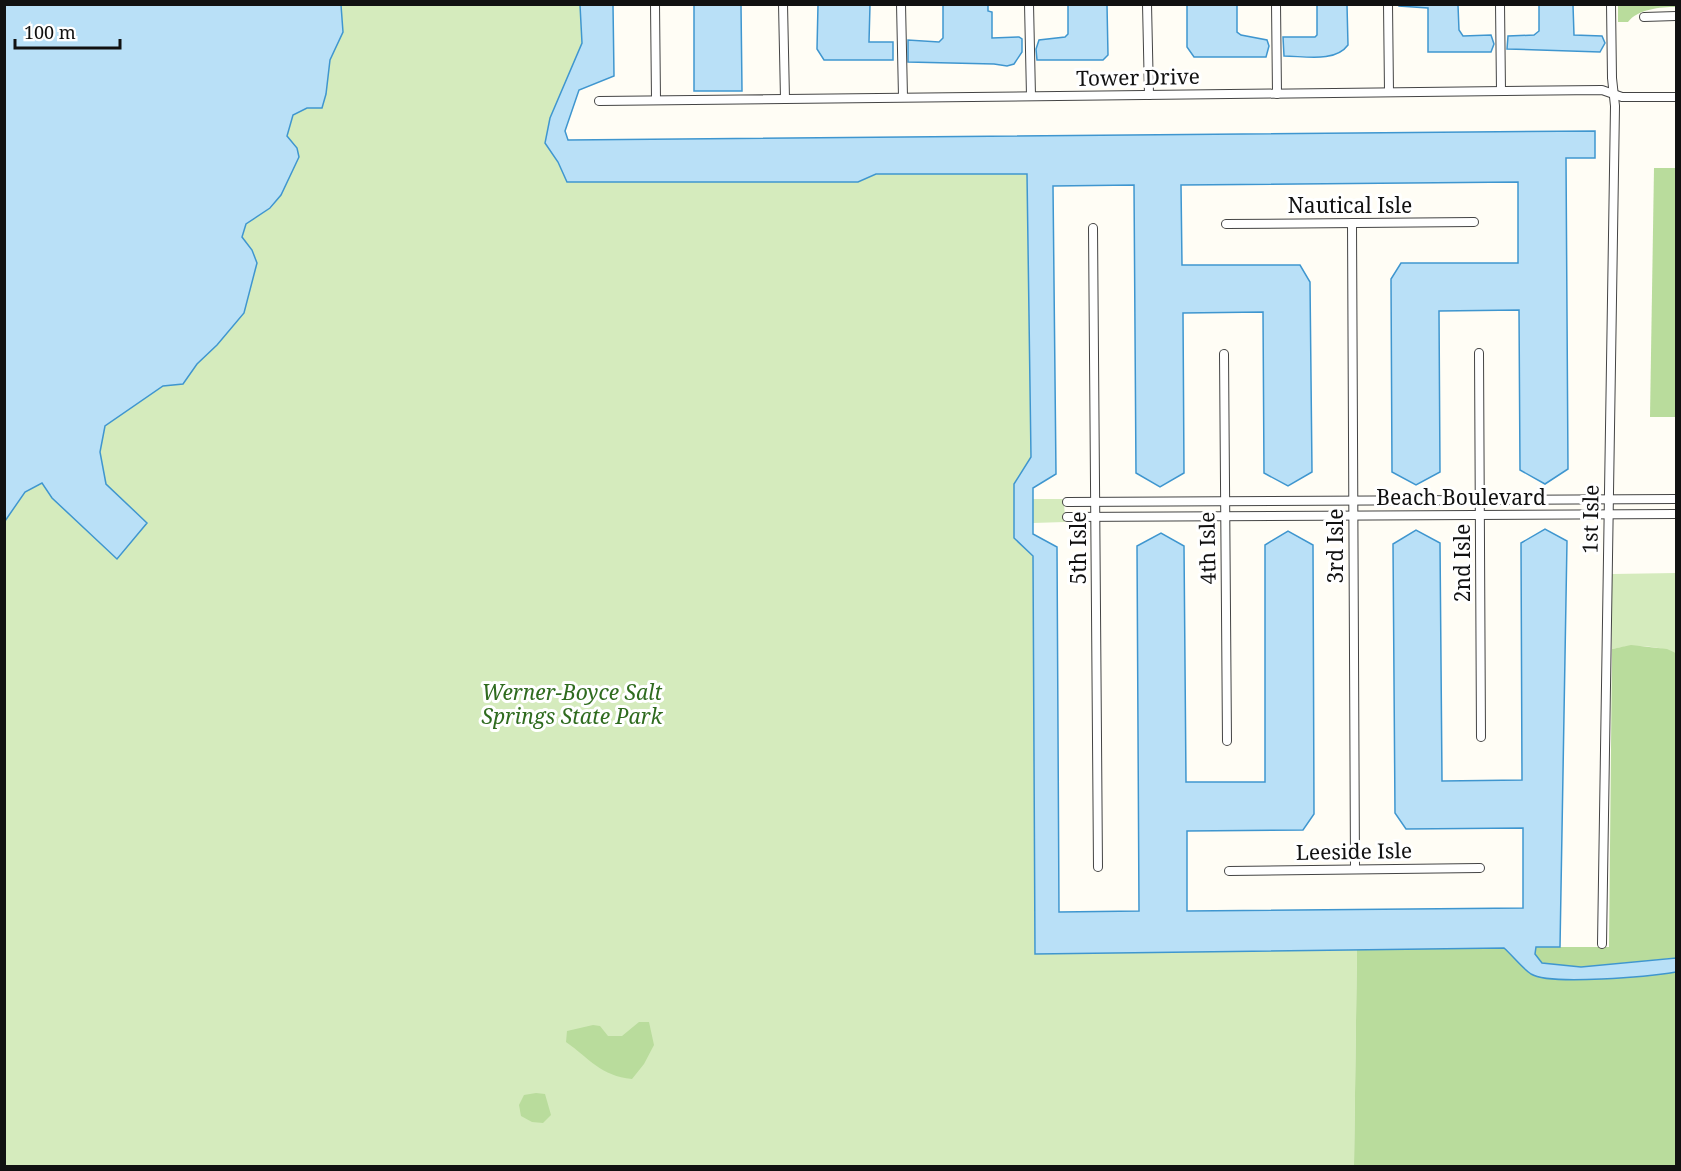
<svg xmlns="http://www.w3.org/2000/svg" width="1681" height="1171" viewBox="0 0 1681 1171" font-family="'Noto Serif',serif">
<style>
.green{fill:#d5ebbd}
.forest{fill:#b9dc9c}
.water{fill:#b9e0f7;stroke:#3f96cf;stroke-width:1.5}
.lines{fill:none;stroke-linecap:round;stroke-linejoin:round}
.minor-casing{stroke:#444;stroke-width:10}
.minor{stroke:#fff;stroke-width:8}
.labels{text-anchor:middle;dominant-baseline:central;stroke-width:6;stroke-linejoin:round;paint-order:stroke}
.street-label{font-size:21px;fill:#111;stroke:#fff}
.park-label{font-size:21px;font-style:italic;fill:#2f6b1f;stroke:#fff}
</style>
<rect width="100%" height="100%" fill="#fffdf5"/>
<!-- green -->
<g class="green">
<path d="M341,5H580L582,43L550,118L545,143L558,162L567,182H858L876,174H1027L1031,457L1014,485V538L1033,556L1035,954L1357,949L1354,1166H5V521L25,492L42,482L51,497L117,559L147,523L106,484L100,452L105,426L163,386L183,384L197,364L217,345L244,313L252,250L242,237L246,223L271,208L281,195L299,157L297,148L287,136L293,114L326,94L330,60L343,32Z"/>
<path d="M1033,499H1064L1065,522L1033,523Z"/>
<path d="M1676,573V653C1655,645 1633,644 1612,649V574Z"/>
</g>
<!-- forest -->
<g class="forest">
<path d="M1618,5L1676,4V7C1660,7 1638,9 1628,22H1618Z"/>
<path d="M1654,168H1676V417H1650Z"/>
<path d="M1631,645L1667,649L1676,653V958L1581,967L1542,963L1535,954L1536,947H1609L1612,649Z"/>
<path d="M1504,948C1513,956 1522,967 1531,974C1550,986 1651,976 1676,972V1166H1354L1357,949Z"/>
<path d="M639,1022H649L654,1045L644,1064L632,1079C601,1076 590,1059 566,1042L567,1031L593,1025L600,1026L608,1036H622Z"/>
<path d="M536,1093L545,1094L551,1115L543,1123L532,1122L521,1116L519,1105L524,1095Z"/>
</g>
<!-- water -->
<g class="water">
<path d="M5,4L341,5L343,32L330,60L326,94L322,108H307L293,115L287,136L297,148L299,157L281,195L270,208L246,224L242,237L252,250L257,263L244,313L217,345L197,364L183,384L163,386L105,426L100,452L106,484L147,523L117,559L52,498L42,483L25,492L5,521Z"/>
<path d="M1399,4L1458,5L1459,30L1463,36L1491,35L1494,44L1491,52H1428V8L1399,6Z"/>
<path d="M580,5H613L614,76L579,90L565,131L568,140L1595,131V158H1566L1568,469L1545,484L1520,470L1519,310L1439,311L1440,472L1416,485L1392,472L1391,279L1401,263H1518V182L1181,185L1182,265H1300L1310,282L1312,472L1288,486L1264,473L1263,312L1183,313L1184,473L1160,487L1136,473L1134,185L1053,186L1056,474L1033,488V534L1057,547L1059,912L1139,911L1137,546L1161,533L1184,546L1186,782H1265V545L1288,531L1313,545L1314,814L1303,830L1187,831V911L1523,908V828L1406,829L1395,813L1393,544L1416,530L1440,543L1442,781L1522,780L1521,543L1545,529L1567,541L1560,947H1536L1535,954L1542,963L1581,967L1676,958V972C1652,976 1550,986 1531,974C1521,967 1513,956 1504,948L1035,954L1033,556L1014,538V484L1031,457L1027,174H876L858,182H567L558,162L545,143L550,118L582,43Z"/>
<path d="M694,5H741L742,91H694Z"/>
<path d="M818,5H870L869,42H893V60H824L817,49Z"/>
<path d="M943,5H988V11L992,12V38L1019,37L1022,39V52L1014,64L1007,66L994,64L908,62V40L939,42L943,38Z"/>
<path d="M1068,5H1107L1108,55L1103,60H1037L1036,49L1039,40L1065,37L1068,34Z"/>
<path d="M1187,5H1237V32L1241,35L1267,40L1269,46L1266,57H1194L1187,47Z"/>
<path d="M1317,5H1347L1348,45C1335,63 1304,56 1284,56L1283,37H1315L1317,35Z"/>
<path d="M1539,5H1573L1574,35L1602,36L1605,43L1600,52L1507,49L1508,36L1534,35L1539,31Z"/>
</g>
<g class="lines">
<defs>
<g id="minor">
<path d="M655,4L656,100"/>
<path d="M783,4L785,99"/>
<path d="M901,4L903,97"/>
<path d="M1029,4L1031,96"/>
<path d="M1147,4L1149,95"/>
<path d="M1276,4L1277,94"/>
<path d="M1388,4L1389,92"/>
<path d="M1500,4L1501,91"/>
<path d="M1644,17L1676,16"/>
<path d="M599,101L1602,90L1622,97H1676"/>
<path d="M1352,223L1355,869"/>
<path d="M1226,224L1474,222"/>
<path d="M1093,228L1098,867"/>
<path d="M1479,353L1481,737"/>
<path d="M1224,354L1227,741"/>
<path d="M1067,502L1676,499"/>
<path d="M1067,517L1676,514"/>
<path d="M1229,871L1480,868"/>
<path d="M1602,944L1615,106L1612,78L1611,4"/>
</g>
</defs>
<!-- minor casing -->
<use href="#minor" class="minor-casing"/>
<!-- minor -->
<use href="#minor" class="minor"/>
</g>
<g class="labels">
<!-- street labels -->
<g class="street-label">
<text transform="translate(1138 77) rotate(-1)">Tower Drive</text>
<text x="1350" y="205">Nautical Isle</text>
<text x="1461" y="497">Beach Boulevard</text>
<text transform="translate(1590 519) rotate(-89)">1st Isle</text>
<text transform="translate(1335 546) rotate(-90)">3rd Isle</text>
<text transform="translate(1078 548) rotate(-90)">5th Isle</text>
<text transform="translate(1207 548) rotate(-91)">4th Isle</text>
<text transform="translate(1462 563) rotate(-90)">2nd Isle</text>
<text transform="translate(1354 851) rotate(-1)">Leeside Isle</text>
</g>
<!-- park labels -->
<g class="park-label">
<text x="572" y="692">Werner-Boyce Salt<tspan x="572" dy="24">Springs State Park</tspan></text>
</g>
</g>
<!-- border -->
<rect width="1681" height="1171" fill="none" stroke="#111111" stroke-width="12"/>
<!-- scale -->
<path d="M15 39v9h105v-9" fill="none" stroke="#111111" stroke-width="3"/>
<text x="24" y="39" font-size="18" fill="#111111" stroke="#ffffff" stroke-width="4.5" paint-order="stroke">100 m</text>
</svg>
